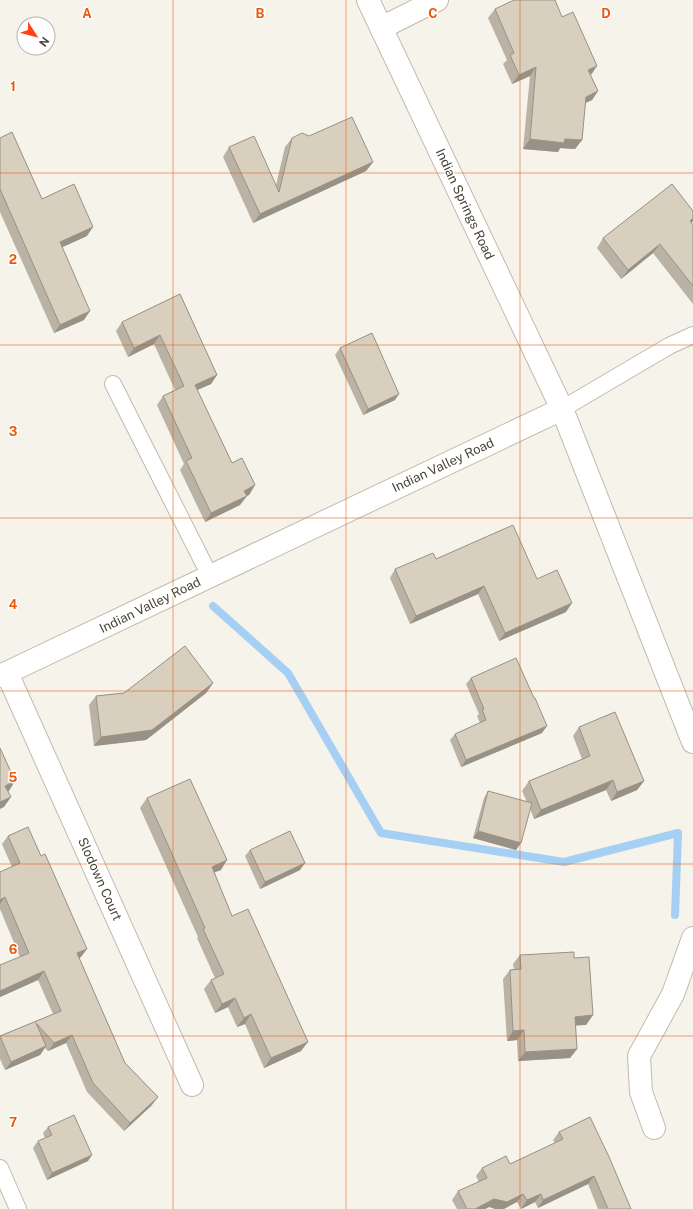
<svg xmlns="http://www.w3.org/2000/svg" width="693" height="1209" viewBox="0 0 693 1209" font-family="'Public Sans',sans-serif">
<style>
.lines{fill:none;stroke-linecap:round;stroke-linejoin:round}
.stream{stroke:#a6d0f3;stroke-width:8}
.service-casing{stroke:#c2bbac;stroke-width:18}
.minor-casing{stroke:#c2bbac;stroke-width:24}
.service{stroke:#fff;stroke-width:16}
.minor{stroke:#fff;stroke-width:22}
.wall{fill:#bab2a4}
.shaded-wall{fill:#979186}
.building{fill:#d8cfbf;stroke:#979186}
.grid{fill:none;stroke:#e8590c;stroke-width:1;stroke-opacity:0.55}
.labels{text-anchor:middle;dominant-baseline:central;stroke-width:3;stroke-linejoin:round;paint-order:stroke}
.street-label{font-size:13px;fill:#4a4438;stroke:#fff}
.grid-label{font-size:13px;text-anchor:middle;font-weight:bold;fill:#e8590c;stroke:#fff;stroke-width:3;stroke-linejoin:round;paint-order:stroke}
</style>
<rect width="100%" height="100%" fill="#f5f3ea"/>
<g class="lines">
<!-- stream -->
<path class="stream" d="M213,606L288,673L381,833L564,862L678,833L675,915"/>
<defs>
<g id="service">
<path d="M113,384L210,576"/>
<path d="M562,409L669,346L693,335"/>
<path d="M0,1168L18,1209"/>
</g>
<g id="minor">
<path d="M368,0L562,409L693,742"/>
<path d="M381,28L437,0"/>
<path d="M7,673L192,1085"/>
<path d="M0,676L562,409"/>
<path d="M654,1128L641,1092L639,1056L673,994L693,938"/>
</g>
</defs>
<!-- service casing -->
<use href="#service" class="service-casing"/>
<!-- minor casing -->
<use href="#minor" class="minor-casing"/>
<!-- service -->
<use href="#service" class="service"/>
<!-- minor -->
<use href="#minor" class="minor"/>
</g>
<!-- wall -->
<g class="wall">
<path d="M495,9L562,17L598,91L592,100L585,103L582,140L575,149L560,148L558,152L523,149L530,76L512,84L503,64L507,60L488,18Z"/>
<path d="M309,136L373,162L366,171L253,223L223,157L229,147L276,185L285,147L292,138Z"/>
<path d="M0,138L42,199L87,236L62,247L84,320L54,333L0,212Z"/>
<path d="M691,223L693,225V304L653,253L621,279L597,248L603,238Z"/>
<path d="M180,294L217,375L211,384L197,390L232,463L255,485L249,495H247L240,505L205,522L180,470L184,464L157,405L163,396L175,390L154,344L128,357L116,331L122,322Z"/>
<path d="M340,348L395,400L363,415L335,355Z"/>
<path d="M436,559L537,579L566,612L499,641L478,594L410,624L390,578L395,569Z"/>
<path d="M471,678L542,733L461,767L450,740L455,734L480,723L477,716L479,714L466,684Z"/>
<path d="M213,683L206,693L146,740L94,746L89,705L96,696Z"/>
<path d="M579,727L644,781L637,790L611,801L606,790L534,819L530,809L516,850L473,838L484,798L488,791L527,802L522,791L529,781L582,759L573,736Z"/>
<path d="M147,798L221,870L214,872L232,916L301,1051L264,1068L245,1024L237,1027L228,1007L215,1013L204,989L211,980L215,978L197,938L198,937L140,808Z"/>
<path d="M8,836L81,957L79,958L125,1063L158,1097L151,1106L124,1131L87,1092L66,1043L48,1051L45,1048L40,1055L5,1070L0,1059V1036L53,1014L38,980L0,997V965L20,957L0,909V872L12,867L2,844Z"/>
<path d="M250,850L300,870L260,889L245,856Z"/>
<path d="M520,955L574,958L593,1015L586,1025H575L577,1049L570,1058L518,1061L517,1040L507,1041L503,979L510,970L514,969L513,964Z"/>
<path d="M48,1127L88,1161L47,1180L33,1148L38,1141L45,1138L43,1133Z"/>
<path d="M559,1132L631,1209H598L588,1184L538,1208L535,1202L521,1209L517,1202L489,1207L485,1209H457L452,1200L458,1191L479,1182L476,1176L482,1168L510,1164L555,1143L553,1140Z"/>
</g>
<!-- shaded-wall -->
<g class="shaded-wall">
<path d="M597,66L591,75L588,70Z"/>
<path d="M536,67L530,76L512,84L519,75Z"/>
<path d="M598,91L592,100L579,106L586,97Z"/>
<path d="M530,139H565L582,140L575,149L560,148L558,152L523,149Z"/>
<path d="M373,162L366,171L253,223L260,214Z"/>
<path d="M693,218V221L690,225V221Z"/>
<path d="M93,227L87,236L54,251L60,242Z"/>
<path d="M660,244L653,253L621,279L628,270Z"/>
<path d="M90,311L84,320L54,333L60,325Z"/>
<path d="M160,335L154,344L128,357L134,348Z"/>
<path d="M217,375L211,384L188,394L195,385Z"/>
<path d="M399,394L395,400L363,415L368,409Z"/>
<path d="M255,485L249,495L238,500L244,491Z"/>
<path d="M247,496L240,505L205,522L211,513Z"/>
<path d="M484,586L478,594L410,624L416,616Z"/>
<path d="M572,603L566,612L499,641L505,633Z"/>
<path d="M213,683L206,693L146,740L94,746L101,737Z"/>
<path d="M547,726L542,733L461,767L466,760Z"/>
<path d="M613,780L606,790L534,819L541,810Z"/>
<path d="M15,781L9,791L0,795L5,786Z"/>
<path d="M644,781L637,790L611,801L617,792Z"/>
<path d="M11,797L4,807L0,809V802Z"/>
<path d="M478,831L521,843L516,850L473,838Z"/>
<path d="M227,860L221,870L205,876L212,867Z"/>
<path d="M305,863L300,870L260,889L265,882Z"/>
<path d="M5,897L0,904V900Z"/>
<path d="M87,949L81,957L71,962L77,953Z"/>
<path d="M44,971L38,980L0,997V991Z"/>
<path d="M235,998L228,1007L215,1013L222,1004Z"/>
<path d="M251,1014L245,1024L237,1027L244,1018Z"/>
<path d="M593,1015L586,1025L568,1026L575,1017Z"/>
<path d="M524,1030L517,1040L507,1041L513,1031Z"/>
<path d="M72,1035L66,1043L48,1051L54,1043Z"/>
<path d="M308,1042L301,1051L264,1068L271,1058Z"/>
<path d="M46,1046L40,1055L5,1070L11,1062Z"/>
<path d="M577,1049L570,1058L518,1061L525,1052Z"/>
<path d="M158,1097L151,1106L124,1131L130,1123Z"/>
<path d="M92,1155L88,1161L47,1180L52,1173Z"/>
<path d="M594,1176L588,1184L538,1208L543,1200Z"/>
<path d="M523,1194L517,1202L504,1209H495L489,1207L485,1209H475L494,1199Z"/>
<path d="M541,1194L535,1202L521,1209L527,1200Z"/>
</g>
<!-- building -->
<g class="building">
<path d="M514,0H555L562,17L573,12L597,66L588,70L598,91L586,97L582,140L565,139L564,143L530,139L536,67L519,75L510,55L514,53L495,9Z"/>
<path d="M352,117L373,162L260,214L229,147L254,136L279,192L292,138L302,133L309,136Z"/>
<path d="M12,132L42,199L74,184L93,227L60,242L90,311L60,325L0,189V138Z"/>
<path d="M672,184L693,211V218L690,221L693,225V286L660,244L628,270L603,238Z"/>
<path d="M180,294L217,375L195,385L232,463L242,458L255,485L244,491L247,496L211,513L186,461L192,458L163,396L184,386L160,335L134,348L122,322Z"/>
<path d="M372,333L399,394L368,409L340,348Z"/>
<path d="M513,525L537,579L557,570L572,603L505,633L484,586L416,616L395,569L433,553L436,559Z"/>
<path d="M185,646L213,683L152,730L101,737L96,696L124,693Z"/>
<path d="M516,658L534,698H535L547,726L466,760L455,734L486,720L482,709H484L471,678Z"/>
<path d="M615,712L644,781L617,792L613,780L541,810L529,781L590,756L579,727Z"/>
<path d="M0,748L15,781L5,786L11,797L0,802Z"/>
<path d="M190,779L227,860L212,867L232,916L248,909L308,1042L271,1058L251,1014L244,1018L235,998L222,1004L211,980L224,974L203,929L205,928L147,798Z"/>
<path d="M488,791L532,803L521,843L478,831Z"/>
<path d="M28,827L41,856L45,854L87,949L77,953L125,1063L158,1097L130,1123L93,1083L72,1035L54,1043L36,1023L46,1046L11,1062L0,1036L61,1011L44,971L0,991V965L29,953L5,897L0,900V872L20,863L8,836Z"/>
<path d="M290,831L305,863L265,882L250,850Z"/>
<path d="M574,952V958L589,957L593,1015L575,1017L577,1049L525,1052L524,1030L513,1031L510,970L521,969L520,955Z"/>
<path d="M74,1115L92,1155L52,1173L38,1141L52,1135L48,1127Z"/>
<path d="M590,1117L610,1159L631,1209H608L594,1176L543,1200L541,1194L527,1200L523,1194L507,1202L494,1199L475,1209H467L458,1191L487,1178L482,1168L506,1156L510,1164L563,1139L559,1132Z"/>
</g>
<!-- grid -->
<path class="grid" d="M173,0V1209M346,0V1209M520,0V1209M0,173H693M0,345H693M0,518H693M0,691H693M0,864H693M0,1036H693"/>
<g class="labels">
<!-- street labels -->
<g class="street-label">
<text transform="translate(465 204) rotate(65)">Indian Springs Road</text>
<text transform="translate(443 465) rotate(-25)">Indian Valley Road</text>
<text transform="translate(150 605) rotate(-26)">Indian Valley Road</text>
<text transform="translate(100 879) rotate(66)">Slodown Court</text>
</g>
</g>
<g class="grid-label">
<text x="87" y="18">A</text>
<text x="260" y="18">B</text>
<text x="433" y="18">C</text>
<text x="606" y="18">D</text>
<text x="13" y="91">1</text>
<text x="13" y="264">2</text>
<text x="13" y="436">3</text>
<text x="13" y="609">4</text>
<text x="13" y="782">5</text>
<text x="13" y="954">6</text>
<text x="13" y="1127">7</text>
</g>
<!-- north arrow -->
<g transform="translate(36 36) rotate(126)"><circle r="19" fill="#ffffff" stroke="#b7b4af"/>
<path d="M0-3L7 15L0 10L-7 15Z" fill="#ff4418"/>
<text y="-6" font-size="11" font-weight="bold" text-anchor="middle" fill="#4a4438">N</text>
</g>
</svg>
